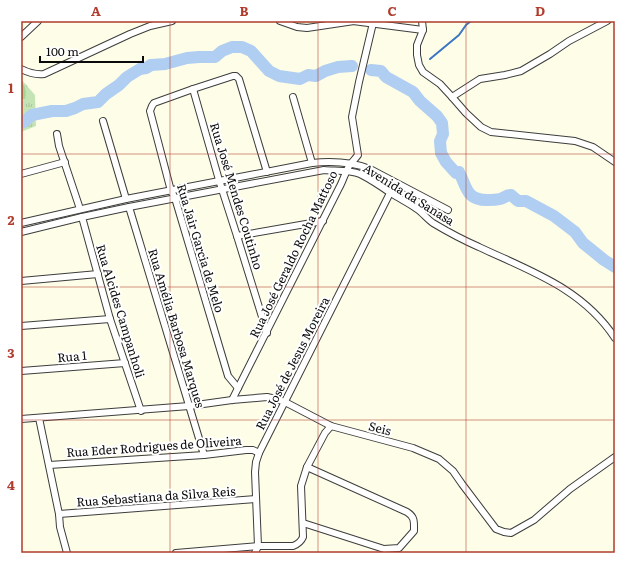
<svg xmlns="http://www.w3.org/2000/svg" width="636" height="574" viewBox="0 0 636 574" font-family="Literata,serif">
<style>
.grass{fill:url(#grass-tufts)}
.forest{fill:url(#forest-firs)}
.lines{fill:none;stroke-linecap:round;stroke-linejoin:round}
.stream{stroke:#3c76c3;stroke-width:2}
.river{stroke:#b0cef1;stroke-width:12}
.minor-casing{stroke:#3d3d3d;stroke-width:8}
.minor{stroke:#fff;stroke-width:6}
.grid{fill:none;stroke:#af3c2c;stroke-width:1;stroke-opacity:0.55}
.labels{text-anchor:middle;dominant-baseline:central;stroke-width:4;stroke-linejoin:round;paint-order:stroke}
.street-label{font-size:12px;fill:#0a0a0a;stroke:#fff}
.neatline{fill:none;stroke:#af3c2c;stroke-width:1.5}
.grid-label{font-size:13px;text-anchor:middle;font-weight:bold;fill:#af3c2c}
</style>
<defs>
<pattern id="grass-tufts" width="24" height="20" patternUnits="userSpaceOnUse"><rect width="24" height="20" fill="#c5e4b5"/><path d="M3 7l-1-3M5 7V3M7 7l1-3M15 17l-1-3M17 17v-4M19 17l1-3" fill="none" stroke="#a8c29a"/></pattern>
<pattern id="forest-firs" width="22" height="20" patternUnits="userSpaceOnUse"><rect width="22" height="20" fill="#a7d495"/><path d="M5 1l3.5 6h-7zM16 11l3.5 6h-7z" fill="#8eb57f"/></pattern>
</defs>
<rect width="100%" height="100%" fill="#fefde7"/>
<!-- grass -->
<path class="grass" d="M21,79L35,95L36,126L21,132Z"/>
<!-- forest -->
<path class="forest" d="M21,80C25,87 27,91 25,99H22L21,98Z"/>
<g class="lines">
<!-- stream -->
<path class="stream" d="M430,59L459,35L466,25L471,21"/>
<!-- river -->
<g class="river">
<path d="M371,70L381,71L386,77L413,92L420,101L437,116L442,123L443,134L440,141L441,153L446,162L456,173L459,172C467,187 466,200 487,200C491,200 496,200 500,199C504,198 506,195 511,195L518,201H526L554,216L575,232L583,243L604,260L615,267"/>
<path d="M21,123L24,122L32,115L52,111H66L75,108L83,104L98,102L106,94L119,85L127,77L140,69L146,68L151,65L165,64L187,58L199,57H215L222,51L232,47H242L251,51L269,71L279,76L300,79L308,75L316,76L325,71L338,67L352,66"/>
</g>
<defs>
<g id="minor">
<path d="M280,21L297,27L307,28L354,21"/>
<path d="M353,21L423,30"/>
<path d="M422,21L423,30L417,45V55L419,65L423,72L440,84L452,97L466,113L481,127L491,132L575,141L593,147L615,162"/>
<path d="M21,37L38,21"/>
<path d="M21,69C29,73 35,75 44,74L130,34L150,26L172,21"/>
<path d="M193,89L219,180L237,236L267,333"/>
<path d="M293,97L312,163"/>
<path d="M452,97L480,79L505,75L521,71L550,54L569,41L607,21"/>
<path d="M103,121L126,199"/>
<path d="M57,134L59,146L80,209"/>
<path d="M21,174L65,162"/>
<path d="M129,207L204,455"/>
<path d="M82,217L110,319L141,411"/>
<path d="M21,223L126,199L312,163C332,161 352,162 370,169L448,210"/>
<path d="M21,232L82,217L129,207L324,170C335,171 350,170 360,174C371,179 381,187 391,193C400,199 409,203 417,209C423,213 427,219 433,223C448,232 463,240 479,247C530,271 582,288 615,338"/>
<path d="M237,236L323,221"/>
<path d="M21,281L98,274"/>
<path d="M21,326L110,319"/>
<path d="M21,371L125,363"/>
<path d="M238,388L228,376L175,198L171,191L150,111L152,106L154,103L193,89L233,76H236L239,79L267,172"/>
<path d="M232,400L339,188C343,181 345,173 349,166C352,162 355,159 358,155L352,117L359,82L373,23L372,21"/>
<path d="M39,418L59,514L60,527L67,553"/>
<path d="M21,419L189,406L232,400L267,397L276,399L285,402L331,426L413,448L439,459L453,471L462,484L496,529L504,532L511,533L534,520L570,489L615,457"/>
<path d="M49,465L204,455L246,450H253L259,453"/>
<path d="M59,514L256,499"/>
<path d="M303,523L384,549L399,548L414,531C414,522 415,517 407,512L307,467"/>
<path d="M176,553L258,546H293C298,544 301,542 303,537L301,486L307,467L325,433L331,426"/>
<path d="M255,553L258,546L255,472L256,462L259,453L390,193"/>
</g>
</defs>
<!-- minor casing -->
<use href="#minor" class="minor-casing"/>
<!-- minor -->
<use href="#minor" class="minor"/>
</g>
<!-- grid -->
<path class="grid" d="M170,21V553M318,21V553M466,21V553M21,154H615M21,287H615M21,420H615"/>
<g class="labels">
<!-- street labels -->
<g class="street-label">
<text transform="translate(409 194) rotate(32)">Avenida da Sanasa</text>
<text transform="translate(237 196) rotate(73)">Rua José Mendes Coutinho</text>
<text transform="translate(201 248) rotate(73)">Rua Jair Garcia de Melo</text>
<text transform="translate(293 254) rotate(-64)">Rua José Geraldo Rocha Mattoso</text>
<text transform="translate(121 311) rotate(73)">Rua Alcides Campanholi</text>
<text transform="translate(177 328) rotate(73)">Rua Amélia Barbosa Marques</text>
<text transform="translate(72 356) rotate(-5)">Rua 1</text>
<text transform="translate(292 363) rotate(-63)">Rua José de Jesus Moreira</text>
<text transform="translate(380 428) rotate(14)">Seis</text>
<text transform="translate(154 446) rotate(-4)">Rua Eder Rodrigues de Oliveira</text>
<text transform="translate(156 496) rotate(-4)">Rua Sebastiana da Silva Reis</text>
</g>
</g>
<!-- border -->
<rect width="636" height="574" fill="none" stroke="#ffffff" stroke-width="44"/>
<!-- scale -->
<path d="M40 56v6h103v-6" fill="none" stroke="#0a0a0a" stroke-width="2"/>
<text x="46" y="56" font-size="12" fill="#0a0a0a" stroke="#ffffff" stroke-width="3" paint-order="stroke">100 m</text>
<rect x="22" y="22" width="592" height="530" class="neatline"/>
<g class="grid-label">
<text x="96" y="16">A</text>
<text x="244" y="16">B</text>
<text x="392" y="16">C</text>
<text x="540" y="16">D</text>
<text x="11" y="93">1</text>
<text x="11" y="225">2</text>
<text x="11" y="358">3</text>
<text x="11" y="490">4</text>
</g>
</svg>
